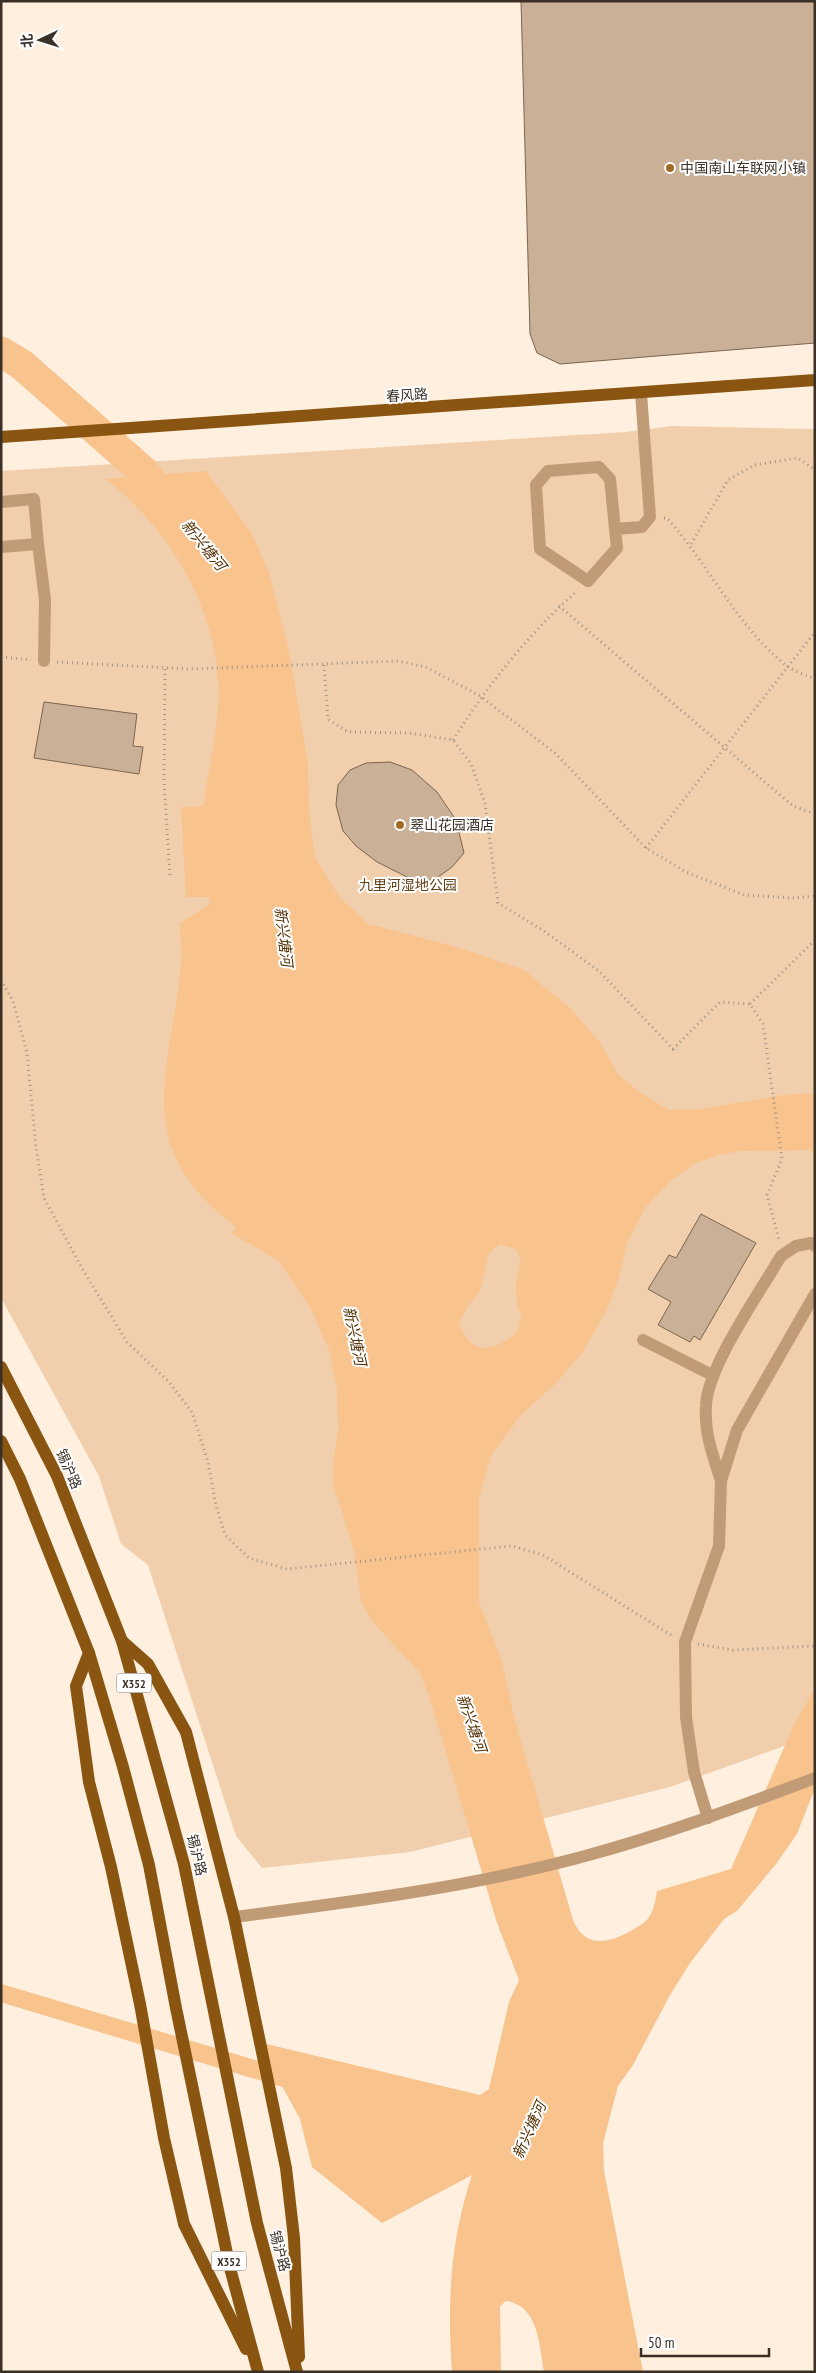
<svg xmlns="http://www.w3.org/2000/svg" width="816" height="2373" viewBox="0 0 816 2373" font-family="'PT Sans Narrow','Noto Sans SC',sans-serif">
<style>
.green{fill:#f1cfad}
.water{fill:#f8c38d;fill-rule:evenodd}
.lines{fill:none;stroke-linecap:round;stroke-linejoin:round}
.canal{stroke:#f8c38d;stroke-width:18}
.river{stroke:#f8c38d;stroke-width:31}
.building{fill:#c9b097;stroke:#7c654e}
.path{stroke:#a19487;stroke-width:3;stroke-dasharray:1 4;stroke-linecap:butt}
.minor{stroke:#c19b75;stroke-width:12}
.major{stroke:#895510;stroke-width:12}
.poi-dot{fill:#a26a27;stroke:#fff;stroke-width:2}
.labels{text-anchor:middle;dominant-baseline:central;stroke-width:4;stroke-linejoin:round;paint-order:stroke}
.shield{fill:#fff;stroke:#756e67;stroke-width:1}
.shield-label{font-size:12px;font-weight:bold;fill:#3a3026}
.poi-label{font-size:14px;fill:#3a3026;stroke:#fff;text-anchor:start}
.street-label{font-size:14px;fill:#3a3026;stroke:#fff}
.park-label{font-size:14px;fill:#644118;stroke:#fff}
.water-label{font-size:15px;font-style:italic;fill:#553307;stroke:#fff}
</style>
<rect width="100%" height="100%" fill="#feefdf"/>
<!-- green -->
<path class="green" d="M671,426L815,429V1735L670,1787L410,1852L262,1868L236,1836L148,1565L121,1544L99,1476L1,1298V471L626,432Z"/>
<!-- water -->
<path class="water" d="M206,471L252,534L268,570L287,641L308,763L309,810L315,857L340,898L369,924L456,947L524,970L571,1009L599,1041L618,1074L639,1092L669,1110L699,1109L783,1095L815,1093V1153L808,1150L741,1151L718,1155L694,1164L670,1181L645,1208L627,1243L619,1278L608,1308L582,1353L557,1382L520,1416L491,1456L479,1497V1602L502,1661L514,1717L573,1920C585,1950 611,1943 634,1929C638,1926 643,1924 647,1920C654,1911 655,1902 657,1891L731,1869L793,1727L815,1688V1788L797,1834L776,1864L737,1911L724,1919L690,1963L670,1995L633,2065L618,2086L603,2143L604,2171L643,2372H544C539,2345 539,2306 506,2301L500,2306L501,2372H452C447,2302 450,2242 472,2175L382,2223L312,2167L300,2119L258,2042L480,2095L489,2089L509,2002L519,1980L497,1923L429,1696L420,1673L372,1621L361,1602L355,1554L333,1484V1463L338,1431L337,1389L329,1350L310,1307L279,1261L231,1233L236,1227C129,1146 170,1075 181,965C183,951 180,937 180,923L210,904L209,897H186L181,807L203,806C208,773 216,738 218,705C223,617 173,532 106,479ZM500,1244L516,1249L521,1261L516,1284L517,1305L521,1316L518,1331C494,1352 472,1358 459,1323L468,1306L480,1291L489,1253Z"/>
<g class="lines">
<!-- canal -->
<path class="canal" d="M1,1993L300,2083"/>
<!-- river -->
<path class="river" d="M1,352L21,364L144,472L174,509"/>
</g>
<!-- building -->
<g class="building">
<path d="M521,1H815V343L560,364L537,353L530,334Z"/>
<path d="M44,702L137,714L133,746L143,747L139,774L34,758Z"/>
<path d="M390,762L412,770L437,792L456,820L464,853L452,867L434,880H413L377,862L356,846L343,831L336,805L338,785L350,770L366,763Z"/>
<path d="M701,1214L756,1243L700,1340L694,1336L690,1342L658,1325L671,1302L648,1289L669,1255L676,1258Z"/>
</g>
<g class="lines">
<!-- path -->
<g class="path">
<path d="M664,518H667C709,565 737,627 787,666C795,672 806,675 815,679"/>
<path d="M691,544L728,480L754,465L798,458L815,470"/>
<path d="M559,606L793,806L815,814"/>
<path d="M1,657L31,660"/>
<path d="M57,662L189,669L398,661L426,667L480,696L555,753L646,848L686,872L744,895L794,898L815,896"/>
<path d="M324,665L328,719L348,732L410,733L453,740L471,764L485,803L498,903L544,931L599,971L673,1049L720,1002L750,1004L763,1024L782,1159L767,1195L779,1240"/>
<path d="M165,669L164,782L170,877"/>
<path d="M453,740C487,686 529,633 577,591"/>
<path d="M646,848L815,632"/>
<path d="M1,980L13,1001L27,1053L36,1147L44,1198L83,1270L127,1342L169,1382L192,1412L208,1462L216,1505L225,1535L249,1558L287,1569L512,1546L543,1555L674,1637"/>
<path d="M750,1004L815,940"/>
<path d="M698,1644L733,1650L815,1646"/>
</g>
<!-- minor -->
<g class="minor">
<path d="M1,502L34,499L38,544L1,547"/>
<path d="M615,529L617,548L588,581L540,549L536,485L548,471L599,467L610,479L615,529L642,527L650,517L641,393"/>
<path d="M38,544L45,600L44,661"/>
<path d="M643,1340L712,1375"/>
<path d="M721,1481C713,1456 704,1432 706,1406C707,1367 760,1292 781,1256L796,1246L811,1243L815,1246"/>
<path d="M708,1818L694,1772L686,1717L685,1642L719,1546L721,1481L737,1430L815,1294"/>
<path d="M234,1917C352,1902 471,1887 585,1856C663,1835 739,1807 815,1778"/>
</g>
<!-- major -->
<g class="major">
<path d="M1,437L815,380"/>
<path d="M1,1367L57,1476L122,1641L184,1864L257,2223L297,2372"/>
<path d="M1,1441L20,1479L89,1653L123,1767L149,1865L176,2008L230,2268L258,2372"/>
<path d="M122,1641L148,1664L186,1732L234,1917L286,2168L294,2238L299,2357"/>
<path d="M89,1653L76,1686L89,1782L111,1867L140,2004L164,2138L184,2224L246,2349"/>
</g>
</g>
<!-- markers -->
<g class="poi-dot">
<circle cx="670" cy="168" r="5"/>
<circle cx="400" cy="825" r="5"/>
</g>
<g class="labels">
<!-- shield labels -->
<g class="shield">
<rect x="116.5" y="1673.5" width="35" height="19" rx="4"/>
<rect x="211.5" y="2251.5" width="35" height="19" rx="4"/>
</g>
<g class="shield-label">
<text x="134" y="1683">X352</text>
<text x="229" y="2261">X352</text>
</g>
<!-- poi labels -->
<g class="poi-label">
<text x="680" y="168">中国南山车联网小镇</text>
<text x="410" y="825">翠山花园酒店</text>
</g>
<!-- street labels -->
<g class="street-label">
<text transform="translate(407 395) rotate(-4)">春风路</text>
<text transform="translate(69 1469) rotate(66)">锡沪路</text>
<text transform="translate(197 1855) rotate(76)">锡沪路</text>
<text transform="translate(280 2251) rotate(75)">锡沪路</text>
</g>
<!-- park labels -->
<g class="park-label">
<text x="408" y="885">九里河湿地公园</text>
</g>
<!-- water labels -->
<g class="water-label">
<text transform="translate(204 545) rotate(51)">新兴塘河</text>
<text transform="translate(284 937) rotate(83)">新兴塘河</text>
<text transform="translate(355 1336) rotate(78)">新兴塘河</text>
<text transform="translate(472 1723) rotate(71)">新兴塘河</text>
<text transform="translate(529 2130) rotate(-66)">新兴塘河</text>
</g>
</g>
<!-- border -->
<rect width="816" height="2373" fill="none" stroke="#3a3026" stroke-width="5"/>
<!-- north arrow -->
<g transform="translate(40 40) rotate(266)" stroke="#ffffff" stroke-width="4" paint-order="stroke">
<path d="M0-4L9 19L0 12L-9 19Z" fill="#3a3026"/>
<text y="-8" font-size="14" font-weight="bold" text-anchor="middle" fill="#3a3026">北</text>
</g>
<!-- scale -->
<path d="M641 2348v8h128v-8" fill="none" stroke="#3a3026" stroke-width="2.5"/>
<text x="648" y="2348" font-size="15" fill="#3a3026" stroke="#ffffff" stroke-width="4" paint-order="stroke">50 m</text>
</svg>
